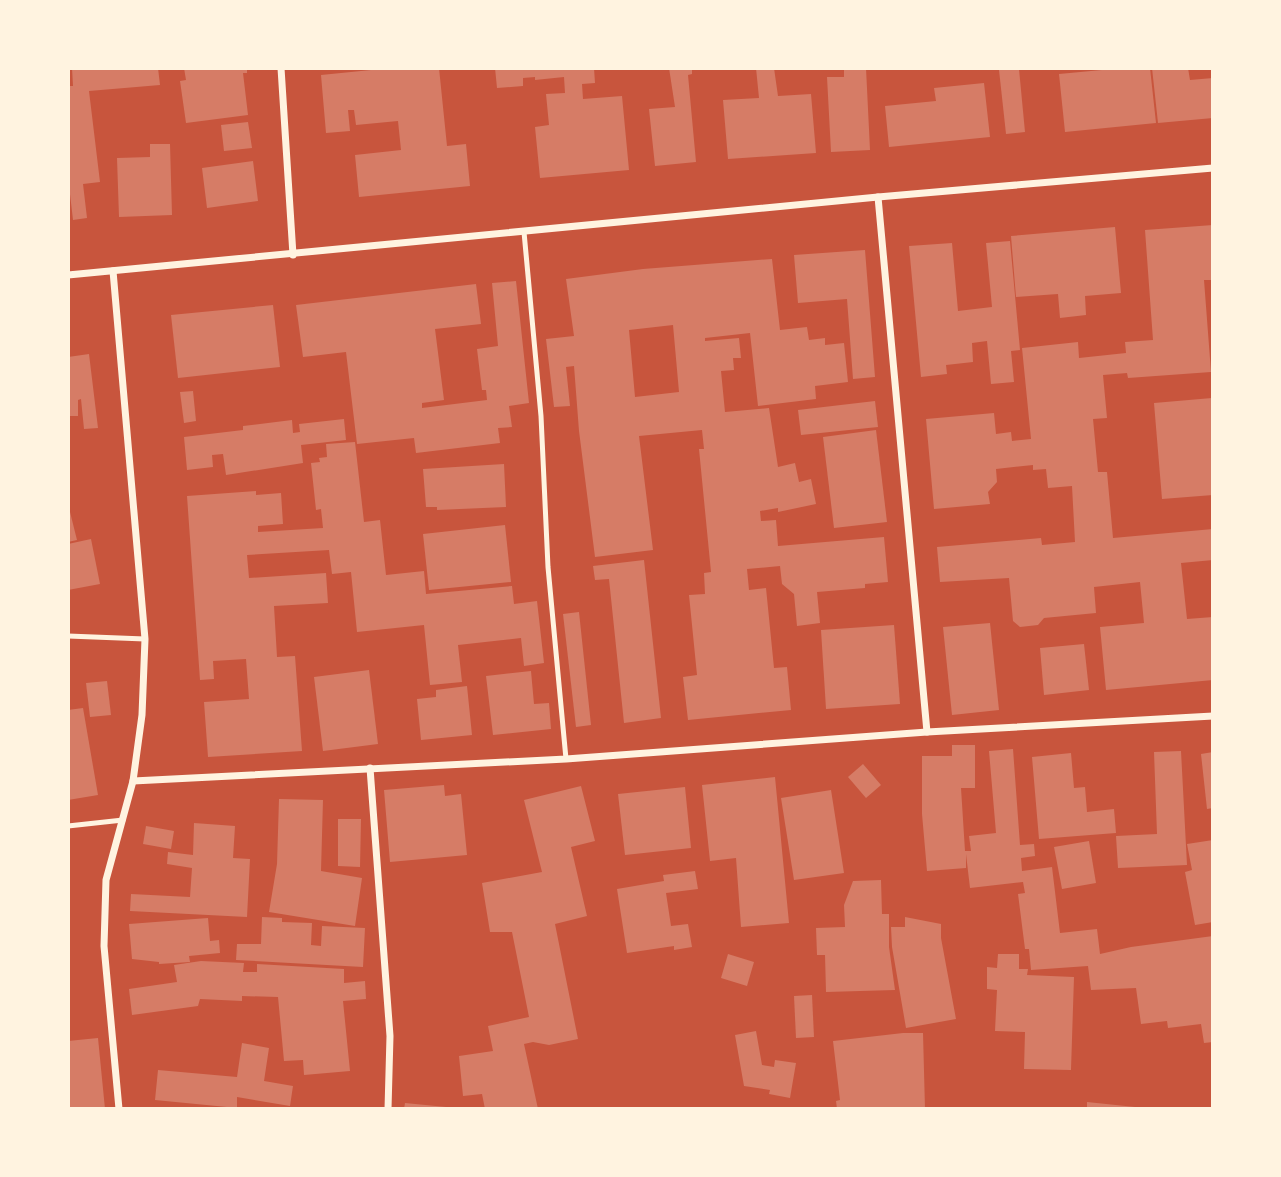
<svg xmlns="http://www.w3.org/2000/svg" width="1281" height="1177" viewBox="0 0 1281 1177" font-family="Ubuntu,sans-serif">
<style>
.building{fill:#d67c66;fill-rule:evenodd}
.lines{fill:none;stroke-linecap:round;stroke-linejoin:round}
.service{stroke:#fff3e0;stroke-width:5}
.minor{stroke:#fff3e0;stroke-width:7}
</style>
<rect width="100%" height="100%" fill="#c8553d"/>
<!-- building -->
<g class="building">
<path d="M72,68H158L160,85L89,91L100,182L83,184L87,218L73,220L68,177V86H73Z"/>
<path d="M184,68H247V73H243L248,115L186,123L180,81L186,80Z"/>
<path d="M391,68H439L447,146L466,144L470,186L359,197L355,155L401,150L398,121L356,125L354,110H348L350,131L326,133L321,75Z"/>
<path d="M495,68H594L595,83L582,84L583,99L622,96L629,170L540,178L535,127L549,125L546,94L565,93L564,77L535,80V77L523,78V86L497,88Z"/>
<path d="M669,68H692V74L688,75L696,162L655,166L649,109L675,107Z"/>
<path d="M756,68H774L778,96L811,94L816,153L728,159L723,100L759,98Z"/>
<path d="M844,68H866L870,150L831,152L827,77H844Z"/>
<path d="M1123,68H1150L1156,123L1065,132L1059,74Z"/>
<path d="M1152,68H1188L1190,80L1213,78V118L1158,123Z"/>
<path d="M1019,69L1025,132L1006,134L999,70Z"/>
<path d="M984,83L990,137L889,147L885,106L936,101L934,88Z"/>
<path d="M248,122L252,148L224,151L221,125Z"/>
<path d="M150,144H170L172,215L119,217L117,158L150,157Z"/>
<path d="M253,161L258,201L207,208L202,168Z"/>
<path d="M1213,225V280H1204L1211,372L1128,378L1127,373L1103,375L1107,418L1093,419L1098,472H1107L1113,538L1213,529V560L1181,563L1187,619L1213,617V680L1106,690L1100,627L1144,623L1140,582L1094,587L1096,613L1044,618L1038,625L1020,627L1013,621L1009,578L940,582L937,547L1041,538L1042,545L1075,542L1072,486L1048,488L1046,469L1033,470V465L996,469L997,482L988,492L990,504L934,509L926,419L994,413L996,434L1011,432L1012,441L1031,439L1022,348L1078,342L1079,358L1126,353L1125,342L1153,340L1145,230Z"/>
<path d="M1115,227L1121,293L1085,296L1086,315L1060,318L1058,294L1016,297L1011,236Z"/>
<path d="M1010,241L1020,350L1011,351L1014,382L991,384L987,341L972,343L973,362L946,365L947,374L921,377L909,246L952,243L958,311L992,307L986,243Z"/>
<path d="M865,250L875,377L853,379L847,299L798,303L794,255Z"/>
<path d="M772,259L780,330L807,327L809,340L825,338V345L844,343L848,382L815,386L816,399L758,406L750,333L705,338V341L739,338L741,358H733L734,370L721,371L725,412L769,408L778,467L795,463L799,482L811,479L816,504L778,512V508L760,511L761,521L776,520L778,546L884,537L888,582L865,584V588L817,592L820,623L797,626L794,594L782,584L780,566L747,569L749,590L766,588L774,668L787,667L791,710L688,720L683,677L697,675L689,595L705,594L704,573L711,572L699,449H704L702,430L639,436L653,550L595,557L579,431L574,366L566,367L570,406L554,407L546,339L574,336L566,279L643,269ZM673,325L679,392L635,397L629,330Z"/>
<path d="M516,281L529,403L509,406L512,427L498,428L500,443L416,453L414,438L357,444L346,352L303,357L296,305L476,284L481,324L435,329L444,400L422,403V408L487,400L486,390H482L477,349L498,346L492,283Z"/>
<path d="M273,305L280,367L178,378L171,315Z"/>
<path d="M89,354L98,428L84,429L81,399L78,400V416H68V379H70L68,357Z"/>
<path d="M193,391L196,421L184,423L180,392Z"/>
<path d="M1212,398L1213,495L1162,499L1154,403Z"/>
<path d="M875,401L878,427L801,435L798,410Z"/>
<path d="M344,419L346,440L301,445L303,463L226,475L223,454L212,455L213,467L187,470L184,437L243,430V426L292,420L293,433L300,432L299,424Z"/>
<path d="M876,430L887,522L834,528L823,437Z"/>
<path d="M355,442L364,522L380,520L386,575L424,571L426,594L512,586L514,604L537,601L544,663L524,666L521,638L458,645L462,682L430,685L424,625L357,632L351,572L332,574L329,550L247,555L249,578L326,573L328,603L274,606L277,657L295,656L302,751L208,757L204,702L249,699L246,659L213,661L214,679L200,680L187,496L256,491V495L281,493L283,524L258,526V532L323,528L321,509L316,510L311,463L320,462L319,458L327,457L326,444Z"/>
<path d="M504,464L506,507L437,510V507H426L423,469Z"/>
<path d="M68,504L77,540L68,542Z"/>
<path d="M505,525L511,582L429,590L423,534Z"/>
<path d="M91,539L100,584L68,590V544Z"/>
<path d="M644,560L661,718L624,723L609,579L595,580L593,566Z"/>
<path d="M579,612L591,725L576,727L563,614Z"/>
<path d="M990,623L999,710L952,715L943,627Z"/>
<path d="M894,625L900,704L826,709L821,630Z"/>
<path d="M1084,644L1089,690L1044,695L1040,648Z"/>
<path d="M369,670L378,744L323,751L314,677Z"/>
<path d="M531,671L534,704L549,703L551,729L493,735L486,676Z"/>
<path d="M107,681L111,715L90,717L86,683Z"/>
<path d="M467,686L472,735L421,740L417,699L436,697V690Z"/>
<path d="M83,708L98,795L68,800V710Z"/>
<path d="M952,745H975V788H961L965,851H971L969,836L996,833L989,751L1013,749L1020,845L1034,844L1035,856L1021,858L1022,871L1052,867L1060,933L1097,929L1100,954L1131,947L1213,936V1042L1204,1043L1201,1024L1168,1028L1167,1021L1141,1024L1136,988L1091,990L1088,966L1031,970L1029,949H1025L1018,894L1025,893L1023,882L970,888L966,854V868L927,871L922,814V756H952Z"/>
<path d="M1181,751L1187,865L1118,868L1116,836L1157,834L1154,752Z"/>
<path d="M1213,752V808L1207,809L1201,754Z"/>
<path d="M1071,753L1074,788L1085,787L1087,812L1114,809L1116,833L1039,839L1032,757Z"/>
<path d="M863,764L881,785L866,798L848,777Z"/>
<path d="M775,777L789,923L741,927L736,858L710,861L702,785Z"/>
<path d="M444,785L445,796L461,794L467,855L390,862L384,790Z"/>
<path d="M581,786L595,841L571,847L587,916L555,924L578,1039L549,1045L533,1042L524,1044L538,1109H485L482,1094L463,1096L459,1056L493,1051L488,1026L529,1017L512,932H490L482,883L542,872L524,800Z"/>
<path d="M685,787L691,848L625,855L618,794Z"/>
<path d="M831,790L844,873L794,880L781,798Z"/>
<path d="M279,799L323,800L321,871L362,878L355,926L269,912L277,864Z"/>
<path d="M338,819H361L360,867L338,866Z"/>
<path d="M194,823L235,826L233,858L250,859L247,917L130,911L131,894L190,897L192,868L167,864L168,852L193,855Z"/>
<path d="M146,826L174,831L171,849L143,844Z"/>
<path d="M1213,840V922L1195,925L1185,872L1192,870L1187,844Z"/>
<path d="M1089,841L1096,883L1062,889L1054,847Z"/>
<path d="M695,871L698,889L666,893L671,926L688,924L692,947L674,950V946L627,953L617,889L664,881L663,875Z"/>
<path d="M881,880L882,914H889V947L895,990L826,992L825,955H817L816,928L845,927L844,905L853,881Z"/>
<path d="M262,917L282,918V922L312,923L311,945L321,946L322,926L365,928L363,967L236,960L237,944H261Z"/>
<path d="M905,917L941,924V938L956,1019L906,1028L892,947L891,927H905Z"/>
<path d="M208,918L210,941L219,940L220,953L189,956L190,962L159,964V962L132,959L129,924Z"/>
<path d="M728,954L754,962L747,986L721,978Z"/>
<path d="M998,954H1019V969H1028L1027,975L1074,977L1071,1070L1024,1069L1025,1032L995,1031L997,990L987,989V967L997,968Z"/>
<path d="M201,961L244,963L243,972H257V964L344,969V983L365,981L366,999L343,1001L350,1071L304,1075L303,1060L284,1061L278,997L242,996V1001L200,999L198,1006L132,1015L129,989L177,982L174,965Z"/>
<path d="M812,995L814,1037L796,1038L794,996Z"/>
<path d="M756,1031L762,1065L774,1067L775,1060L796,1063L790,1098L769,1094L770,1090L744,1086L735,1035Z"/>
<path d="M903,1033H923L925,1109H837L836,1101L840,1100L833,1041Z"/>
<path d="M98,1038L105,1109H68V1041Z"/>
<path d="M242,1043L269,1048L264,1081L293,1086L290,1106L237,1097V1108L155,1100L158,1070L237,1077Z"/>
<path d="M1087,1102L1135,1107V1109H1087Z"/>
<path d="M405,1103L446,1107L445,1109H404Z"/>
</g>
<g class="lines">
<!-- service -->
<g class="service">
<path d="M524,232L541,416L548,567L566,759"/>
<path d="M68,636L145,639"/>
<path d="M68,826L123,820"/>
</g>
<!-- minor -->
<g class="minor">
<path d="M281,68L293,255"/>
<path d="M878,197L927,732"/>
<path d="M113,271L145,639L142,715L133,781L106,880L104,946L119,1109"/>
<path d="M68,275L878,197L1213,168"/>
<path d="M370,768L390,1036L388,1109"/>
<path d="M133,781L566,759L927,732L1213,716"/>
</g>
</g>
<!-- border -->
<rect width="1281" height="1177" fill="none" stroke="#fff3e0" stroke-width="140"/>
</svg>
